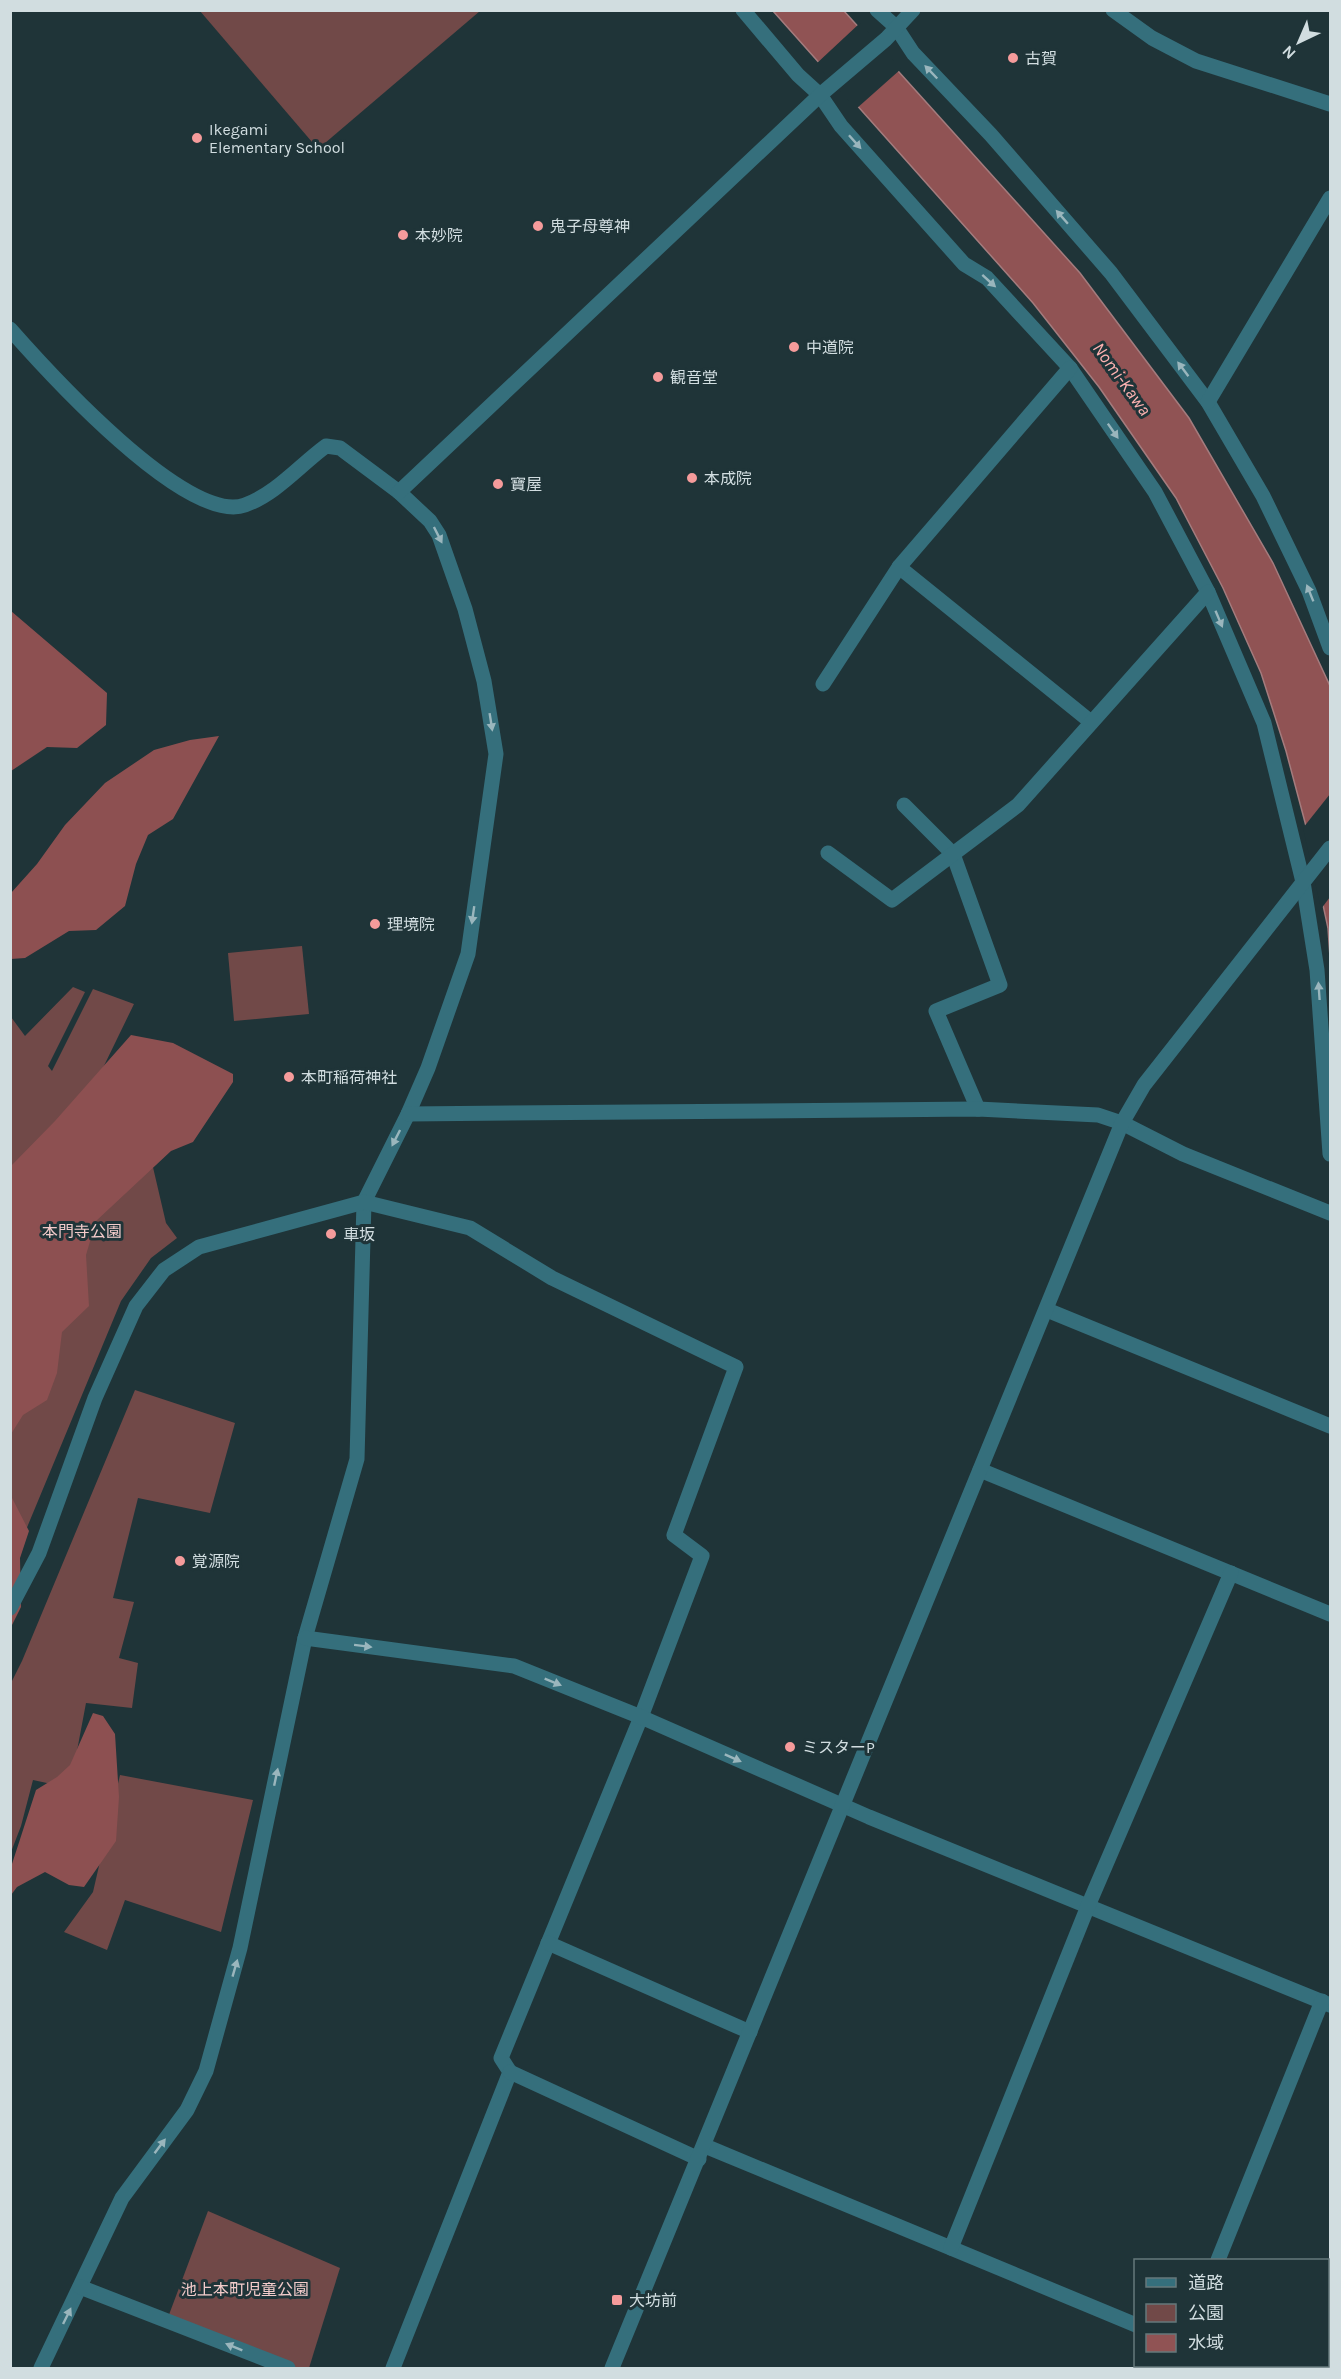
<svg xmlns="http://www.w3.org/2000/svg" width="1341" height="2379" viewBox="0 0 1341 2379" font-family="Karla,'Noto Sans JP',sans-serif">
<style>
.green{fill:#714948}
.forest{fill:#8d5051}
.water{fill:#905354;stroke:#a47c7e;stroke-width:1.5}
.pier{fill:#1f3438}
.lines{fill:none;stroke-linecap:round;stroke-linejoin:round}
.minor{stroke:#356f7c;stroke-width:15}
.oneway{fill:#9ab6bd}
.poi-dot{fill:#f59b9b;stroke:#1f3438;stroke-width:2}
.labels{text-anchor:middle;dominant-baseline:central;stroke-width:6;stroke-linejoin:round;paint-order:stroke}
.poi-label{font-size:16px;fill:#d1dde0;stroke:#1f3438;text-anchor:start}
.park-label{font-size:16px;fill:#f3cbca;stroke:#1f3438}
.water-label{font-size:18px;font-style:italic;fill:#feb2b1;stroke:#1f3438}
</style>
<rect width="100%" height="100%" fill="#1f3438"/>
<!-- green -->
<g class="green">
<path d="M200,11H480L318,149Z"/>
<path d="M302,946L309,1014L234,1021L228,953Z"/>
<path d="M73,987L85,992L48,1066L52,1071L93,989L134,1004L82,1111L145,1133L166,1223L177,1238L151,1258L121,1301L11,1566V1017L25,1036Z"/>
<path d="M135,1390L235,1423L210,1513L138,1498L113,1598L134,1602L119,1658L138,1663L132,1708L86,1703L70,1788L33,1780L21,1826L11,1852V1683L22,1661Z"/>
<path d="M120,1775L253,1800L221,1932L125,1900L107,1950L64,1932L93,1892Z"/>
<path d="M208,2211L340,2268L309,2368H288L167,2320Z"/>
</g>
<!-- forest -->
<g class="forest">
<path d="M11,611L107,693L106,725L77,748L47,747L11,771Z"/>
<path d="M219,736L173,819L148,835L136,864L125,906L96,930L69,931L25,958L11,959V893L37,864L65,825L105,783L154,750L190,740Z"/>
<path d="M131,1035L173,1043L233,1074V1082L193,1142L171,1151L96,1221L86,1255L89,1306L62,1332L57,1373L47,1400L23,1415L11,1434V1166L55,1121Z"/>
<path d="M11,1496L29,1531L20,1558L21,1607L11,1627Z"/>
<path d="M93,1713L103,1716L115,1734L119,1797L116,1841L84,1887L69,1885L45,1872L17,1887L11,1895V1867L36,1790L57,1777L70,1765Z"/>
</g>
<!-- water -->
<path class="water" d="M773,11H844L1080,273L1189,418L1273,563L1330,686V957L1328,928L1306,826L1286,751L1261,673L1223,588L1176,498L1099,387L1033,303Z"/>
<!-- pier -->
<g class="pier">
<path d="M860,23L901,69L856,109L816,64Z"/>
<path d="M1330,794V897L1321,909L1303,828Z"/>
</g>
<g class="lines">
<!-- minor -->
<g class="minor">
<path d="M743,10L798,75L820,95L841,126L964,264L987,278L1070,368L1155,492L1208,592L1264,723L1303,882L1317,970L1330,1154"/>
<path d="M877,10L896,27L913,53L991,135L1111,273L1208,402L1263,496L1309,591L1330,648"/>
<path d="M1113,10L1152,38L1196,61L1330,104"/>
<path d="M10,329C47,371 187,526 245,505C276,494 300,465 326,446L340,448L399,492L430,521L439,535L465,609L484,681L496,754L468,954L428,1068L408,1114L364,1202L357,1459L305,1638L240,1948L206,2071L187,2110L122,2198L41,2368"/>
<path d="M1208,402L1330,198"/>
<path d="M399,492L820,95L886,39L913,10"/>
<path d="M899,567L1091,722"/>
<path d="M823,684L899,567L1070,368"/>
<path d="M904,805L953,854L1000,985L936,1011L978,1109"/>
<path d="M828,853L892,900L1018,805L1208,592"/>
<path d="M408,1114L978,1109L1098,1115L1122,1123L1183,1154L1330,1213"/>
<path d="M1047,1310L1330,1426"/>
<path d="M980,1470L1330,1614"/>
<path d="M10,1608L39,1553L95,1398L136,1306L164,1270L199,1247L364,1202L470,1228L552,1278L736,1367L674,1535L702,1556L641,1717L501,2058L510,2072L393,2368"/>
<path d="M305,1638L514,1666L641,1717L869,1817L1330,2005"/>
<path d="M548,1943L750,2032"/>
<path d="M510,2072L699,2159"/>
<path d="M705,2146L1136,2325"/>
<path d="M951,2248L1088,1906L1231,1573"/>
<path d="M1218,2260L1322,2001"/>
<path d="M80,2287L288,2368"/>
<path d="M612,2368L1122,1123L1144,1085L1330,848"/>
<path d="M1175,2368L1176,2366"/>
</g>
</g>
<!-- one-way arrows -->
<defs><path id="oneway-solid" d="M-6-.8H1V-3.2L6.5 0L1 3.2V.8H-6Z" transform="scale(1.5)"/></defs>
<g class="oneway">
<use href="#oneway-solid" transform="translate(931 72) rotate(-134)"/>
<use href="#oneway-solid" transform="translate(855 142) rotate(48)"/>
<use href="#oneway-solid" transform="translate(1062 217) rotate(-131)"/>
<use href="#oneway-solid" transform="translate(989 281) rotate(42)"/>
<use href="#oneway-solid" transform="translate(1183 369) rotate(-127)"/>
<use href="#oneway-solid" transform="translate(1113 431) rotate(55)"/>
<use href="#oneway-solid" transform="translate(438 535) rotate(63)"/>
<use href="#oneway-solid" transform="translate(1310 593) rotate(-112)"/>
<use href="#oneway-solid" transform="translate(1219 619) rotate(67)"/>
<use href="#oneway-solid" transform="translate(491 722) rotate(81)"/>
<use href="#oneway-solid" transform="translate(473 915) rotate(98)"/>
<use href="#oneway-solid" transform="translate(1319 991) rotate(-94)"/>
<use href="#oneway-solid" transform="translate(396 1138) rotate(117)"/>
<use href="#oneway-solid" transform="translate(363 1646) rotate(7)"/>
<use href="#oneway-solid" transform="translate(553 1682) rotate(22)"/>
<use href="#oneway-solid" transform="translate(733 1758) rotate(24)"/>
<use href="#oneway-solid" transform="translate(276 1777) rotate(-78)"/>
<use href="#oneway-solid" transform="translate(235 1968) rotate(-74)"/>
<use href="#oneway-solid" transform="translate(160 2146) rotate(-53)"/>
<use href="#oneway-solid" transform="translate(67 2316) rotate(-64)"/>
<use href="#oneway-solid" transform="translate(234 2347) rotate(-158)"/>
</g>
<!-- markers -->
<g class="poi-dot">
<circle cx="1013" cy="58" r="6"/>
<circle cx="197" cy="138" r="6"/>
<circle cx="538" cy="226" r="6"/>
<circle cx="403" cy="235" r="6"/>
<circle cx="794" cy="347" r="6"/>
<circle cx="658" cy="377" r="6"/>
<circle cx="692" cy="478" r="6"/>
<circle cx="498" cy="484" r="6"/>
<circle cx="375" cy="924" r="6"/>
<circle cx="289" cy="1077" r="6"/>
<circle cx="331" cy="1234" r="6"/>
<circle cx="180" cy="1561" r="6"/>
<circle cx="790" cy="1747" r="6"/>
<rect x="611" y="2294" width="12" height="12" rx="3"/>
</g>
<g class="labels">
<!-- poi labels -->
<g class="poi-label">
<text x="1025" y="58">古賀</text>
<text x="209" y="129">Ikegami<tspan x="209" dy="18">Elementary School</tspan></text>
<text x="550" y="226">鬼子母尊神</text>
<text x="415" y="235">本妙院</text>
<text x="806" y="347">中道院</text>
<text x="670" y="377">観音堂</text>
<text x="704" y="478">本成院</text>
<text x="510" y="484">寶屋</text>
<text x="387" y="924">理境院</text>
<text x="301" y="1077">本町稲荷神社</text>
<text x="343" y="1234">車坂</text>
<text x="192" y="1561">覚源院</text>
<text x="802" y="1747">ミスターP</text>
<text x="629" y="2300">大坊前</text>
</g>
<!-- park labels -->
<g class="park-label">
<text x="82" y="1231">本門寺公園</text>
<text x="245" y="2289">池上本町児童公園</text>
</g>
<!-- water labels -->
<g class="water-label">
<text transform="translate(1122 379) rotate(54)">Nomi-Kawa</text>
</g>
</g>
<!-- border -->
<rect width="1341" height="2379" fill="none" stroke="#d1dde0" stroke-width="24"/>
<!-- legend -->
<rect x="1134" y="2259" width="195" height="108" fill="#1f3438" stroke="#66787b" stroke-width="1.5"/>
<rect x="1146" y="2278" width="30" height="9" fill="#356f7c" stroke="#66787b" stroke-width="1.5"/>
<text x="1188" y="2289" font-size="18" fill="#d1dde0">道路</text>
<rect x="1146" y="2304" width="30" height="18" fill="#714948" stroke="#66787b" stroke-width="1.5"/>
<text x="1188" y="2319" font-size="18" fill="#d1dde0">公園</text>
<rect x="1146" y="2334" width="30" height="18" fill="#905354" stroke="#66787b" stroke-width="1.5"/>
<text x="1188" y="2349" font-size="18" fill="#d1dde0">水域</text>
<!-- north arrow -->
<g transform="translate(1299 42) rotate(224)" stroke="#1f3438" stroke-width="4.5" paint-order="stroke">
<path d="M0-4.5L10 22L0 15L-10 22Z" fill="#d1dde0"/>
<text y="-9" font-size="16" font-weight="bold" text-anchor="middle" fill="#d1dde0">N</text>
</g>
</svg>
